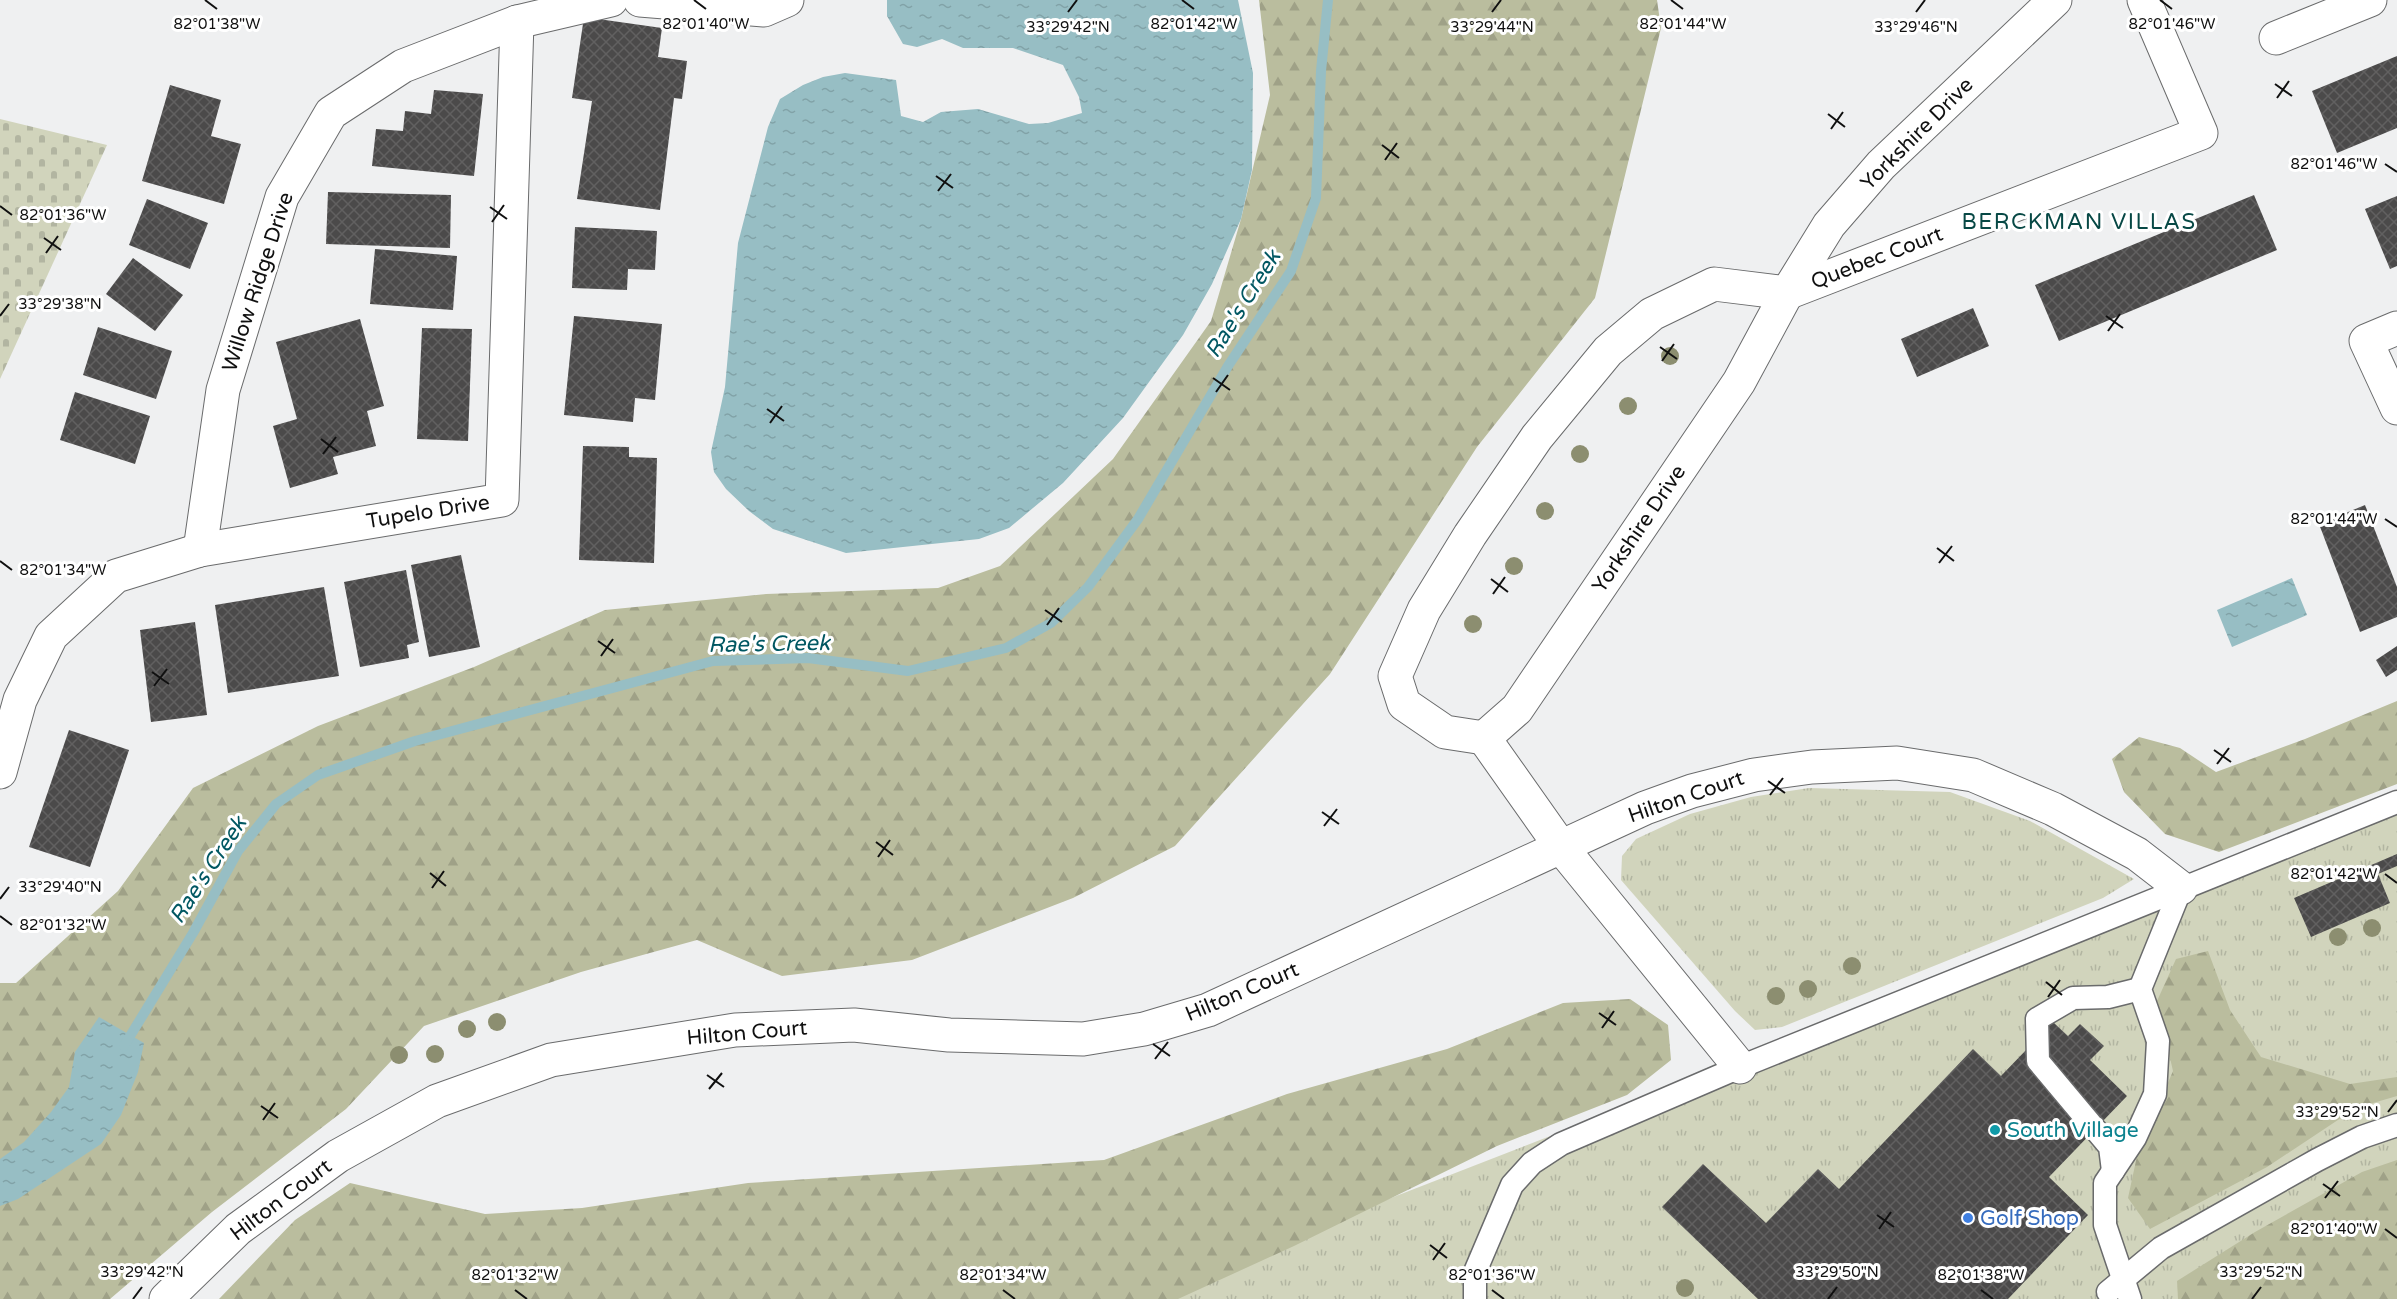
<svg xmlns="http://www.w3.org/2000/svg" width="2397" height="1299" viewBox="0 0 2397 1299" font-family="'Varela Round',sans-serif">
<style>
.grass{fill:url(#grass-tufts)}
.forest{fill:url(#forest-firs)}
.cemetery{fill:url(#cemetery-stones)}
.water{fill:url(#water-ripples)}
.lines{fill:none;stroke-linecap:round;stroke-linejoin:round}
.stream{stroke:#97bec4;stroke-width:10}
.building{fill:url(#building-cross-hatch)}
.lane-casing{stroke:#6a6b6c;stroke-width:25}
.street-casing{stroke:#6a6b6c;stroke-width:35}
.lane{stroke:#fff;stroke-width:22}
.street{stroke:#fff;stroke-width:33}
.tree{fill:#8c8e70}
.ticks{fill:none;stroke:#101010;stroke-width:2}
.culture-dot{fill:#0f9aa8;stroke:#fff;stroke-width:2}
.shop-dot{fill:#3f7fe0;stroke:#fff;stroke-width:2}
.labels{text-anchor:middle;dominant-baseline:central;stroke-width:6;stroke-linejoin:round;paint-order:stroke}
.street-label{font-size:21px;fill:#101010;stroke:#fff}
.culture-label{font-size:21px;fill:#0d838f;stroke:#fff;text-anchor:start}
.shop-label{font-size:21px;fill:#366cbe;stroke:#fff;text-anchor:start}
.neighbourhood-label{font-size:22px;letter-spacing:1.5px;fill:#074845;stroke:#fff}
.water-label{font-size:22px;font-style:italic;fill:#005762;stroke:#fff}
.ticks-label{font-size:15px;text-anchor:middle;fill:#101010;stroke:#fff;stroke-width:6;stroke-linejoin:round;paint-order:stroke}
</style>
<defs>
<pattern id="grass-tufts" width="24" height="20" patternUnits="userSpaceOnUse" patternTransform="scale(1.5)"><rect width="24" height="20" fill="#d1d4bc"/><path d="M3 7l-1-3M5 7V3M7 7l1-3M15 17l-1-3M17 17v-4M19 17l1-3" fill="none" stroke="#b2b5a1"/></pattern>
<pattern id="forest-firs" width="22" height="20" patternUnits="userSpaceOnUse" patternTransform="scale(1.5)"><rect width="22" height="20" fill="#babd9e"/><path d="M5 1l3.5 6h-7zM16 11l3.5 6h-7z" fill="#9fa187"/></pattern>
<pattern id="cemetery-stones" width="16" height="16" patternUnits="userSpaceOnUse" patternTransform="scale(1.5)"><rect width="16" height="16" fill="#d1d4bc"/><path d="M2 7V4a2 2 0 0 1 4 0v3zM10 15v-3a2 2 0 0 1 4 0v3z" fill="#b2b5a1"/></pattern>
<pattern id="water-ripples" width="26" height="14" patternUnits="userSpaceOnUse" patternTransform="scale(1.5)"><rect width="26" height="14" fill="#97bec4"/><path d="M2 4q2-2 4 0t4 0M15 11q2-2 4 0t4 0" fill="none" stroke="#81a2a7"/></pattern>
<pattern id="building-cross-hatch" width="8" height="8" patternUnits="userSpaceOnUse" patternTransform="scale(1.5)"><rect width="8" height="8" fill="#4b4a4a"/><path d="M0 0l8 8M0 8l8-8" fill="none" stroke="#616060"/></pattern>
</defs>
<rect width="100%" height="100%" fill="#eff0f1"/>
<!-- grass -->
<g class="grass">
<path d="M1809,788L1950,792L2030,821L2134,879L2103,898L1782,1027L1755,1030L1735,1011L1621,880L1622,856L1636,839L1690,814L1751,797Z"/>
<path d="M2397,807V1299H1131Z"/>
</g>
<!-- forest -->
<g class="forest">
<path d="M1259,0H1657L1661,28L1595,298L1477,447L1330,674L1175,846L1073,898L912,960L782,976L697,940L581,972L424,1026L346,1109L212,1212L110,1299H0V983H16L118,891L193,788L318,726L474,667L605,610L766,594L938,588L1000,566L1113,459L1211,321L1241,219L1270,95Z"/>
<path d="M2397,701V784L2219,852L2165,834L2124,792L2112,759L2139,737L2180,748L2216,772L2305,739Z"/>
<path d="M2208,951L2230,1010L2261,1057L2350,1084L2397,1077V1096L2356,1108L2267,1167L2150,1229L2128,1198L2137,1156L2173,1071L2157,1001L2176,959Z"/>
<path d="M1630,999L1668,1025L1671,1060L1627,1095L1497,1146L1294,1246L1178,1299H219L295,1220L350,1183L485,1214L582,1208L748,1183L1104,1160L1287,1094L1447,1049L1563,1003Z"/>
<path d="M2397,1160V1299H2178L2177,1281L2255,1232L2362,1172Z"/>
</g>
<!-- cemetery -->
<path class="cemetery" d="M0,119L107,145L0,379Z"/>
<!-- water -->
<g class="water">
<path d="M887,0H1238L1253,73L1252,170L1241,219L1212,284L1183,335L1123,418L1063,483L1009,528L979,539L846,553L773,529L749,511L726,489L714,472L711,452L725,387L738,243L768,127L780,99L803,85L823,77L845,73L896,80L901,116L923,122L941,112L978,109L1029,124L1048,123L1082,113L1079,97L1063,65L1013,48H963L942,39L917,47L903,44L887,16Z"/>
<path d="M2292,578L2307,615L2232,647L2217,610Z"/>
<path d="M99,1017L144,1043L138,1072L121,1115L101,1144L18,1199L0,1206V1159L24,1142L51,1112L69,1087L75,1052Z"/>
</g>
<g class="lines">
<!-- stream -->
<path class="stream" d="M124,1046L193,933L238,851L276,804L318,775L415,741L713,661L808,658L908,671L1006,648L1051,623L1088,587L1138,519L1228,366L1291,271L1316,198L1321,71L1328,0"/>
</g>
<!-- building -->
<g class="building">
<path d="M584,17L662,28L658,57L687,61L682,99L674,98L660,210L577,199L592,101L572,98Z"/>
<path d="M2397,56V128L2337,153L2312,91Z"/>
<path d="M170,85L221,100L211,136L241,144L224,204L142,181Z"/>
<path d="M434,90L483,94L474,176L372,166L376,129L403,131L405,111L431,114Z"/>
<path d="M328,192L451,195L450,248L326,244Z"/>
<path d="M2254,195L2277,250L2059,341L2035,285Z"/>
<path d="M2397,196V266L2390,269L2365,209Z"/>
<path d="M147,199L208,223L190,269L129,245Z"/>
<path d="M575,227L657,231L655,270L628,269L627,290L572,288Z"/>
<path d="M375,249L457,256L453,310L370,304Z"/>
<path d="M133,258L183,295L155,331L106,294Z"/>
<path d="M1973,308L1989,346L1917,377L1901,339Z"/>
<path d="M574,316L662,324L655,400L635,398L633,422L564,415Z"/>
<path d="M360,319L384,406L367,411L376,446L333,457L338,474L290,488L273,426L297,419L276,342Z"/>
<path d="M98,327L172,351L156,399L83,375Z"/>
<path d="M422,328L472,329L468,441L417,439Z"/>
<path d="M75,392L150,416L135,464L60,440Z"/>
<path d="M583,446L629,447V457L657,458L654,563L579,560Z"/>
<path d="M2365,505L2397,587V617L2360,632L2319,524Z"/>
<path d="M461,555L480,647L429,657L411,565Z"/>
<path d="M406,570L419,642L407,645L409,658L360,667L344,582Z"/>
<path d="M324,587L339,676L228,693L215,605Z"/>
<path d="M195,622L207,715L151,722L140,630Z"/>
<path d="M2397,646V670L2386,677L2376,660Z"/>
<path d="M69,730L129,750L90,867L29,847Z"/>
<path d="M2397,854V866L2378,874L2390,903L2311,937L2294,898Z"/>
<path d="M2053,1022L2068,1036L2080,1024L2104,1046L2090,1060L2127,1096L2049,1177L2088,1215L2008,1299H1758L1662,1207L1703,1164L1766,1223L1818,1169L1839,1189L1973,1049L2001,1076Z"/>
</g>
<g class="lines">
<defs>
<g id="lane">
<path d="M2113,1171L2110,1147L2038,1061L2037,1019L2073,998L2108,997L2140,989"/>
<path d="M2108,1292L2161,1248L2317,1160L2362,1137L2397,1125"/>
<path d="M1475,1299V1272L1512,1185L1532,1163L1561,1144L1740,1067L2397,802"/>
<path d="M2130,1299L2105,1225V1183L2135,1138L2155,1094L2158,1041L2140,989L2181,888"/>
</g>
<g id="street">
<path d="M640,0L764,10L787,0"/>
<path d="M2276,38L2370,0"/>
<path d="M2397,328L2366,341L2397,408"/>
<path d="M200,550L223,390L282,197L331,113L403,66L517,22L611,0"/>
<path d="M1484,738L1445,732L1404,704L1395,676L1424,610L1470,535L1537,437L1608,351L1652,314L1714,284L1787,293L2201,133L2144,0"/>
<path d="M0,772L20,700L51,636L116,576L200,550L502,500L517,22"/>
<path d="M1740,1067L1561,847L1484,738L1517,709L1739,382L1787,293L1829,225L1881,165L2055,0"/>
<path d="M166,1299L238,1229L338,1156L437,1101L551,1060L735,1030L854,1025L949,1035L1083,1039L1144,1029L1208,1010L1645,808L1692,791L1754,775L1812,767L1897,763L1973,775L2053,809L2137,854L2181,888"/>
</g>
</defs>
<!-- lane casing -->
<use href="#lane" class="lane-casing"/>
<!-- street casing -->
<use href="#street" class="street-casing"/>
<!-- lane -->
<use href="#lane" class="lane"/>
<!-- street -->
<use href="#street" class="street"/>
</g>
<!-- trees -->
<g class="tree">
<circle cx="1670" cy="356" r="9"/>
<circle cx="1628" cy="406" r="9"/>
<circle cx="1580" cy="454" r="9"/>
<circle cx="1545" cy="511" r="9"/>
<circle cx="1514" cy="566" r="9"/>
<circle cx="1473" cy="624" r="9"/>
<circle cx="2372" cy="928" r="9"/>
<circle cx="2338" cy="937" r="9"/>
<circle cx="1852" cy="966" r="9"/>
<circle cx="1808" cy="989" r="9"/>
<circle cx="1776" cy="996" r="9"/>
<circle cx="497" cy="1022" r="9"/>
<circle cx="467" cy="1029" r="9"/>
<circle cx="435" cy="1054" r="9"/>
<circle cx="399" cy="1055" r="9"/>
<circle cx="1685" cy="1288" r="9"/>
</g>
<!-- ticks -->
<path class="ticks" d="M205,0L217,9M694,0L706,9M1182,0L1194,9M1671,0L1683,9M2160,0L2172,9M1068,12L1077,0M1492,12L1501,0M1916,12L1925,0M2275,84L2292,96M2277,98L2289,81M1828,114L1845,127M1831,129L1843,112M1382,145L1399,158M1385,160L1397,143M2385,164L2397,172M936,176L953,188M938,191L951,174M0,206L12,215M490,207L507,219M492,222L504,205M44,238L61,250M46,253L58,236M0,316L9,304M2106,316L2123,328M2108,331L2120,314M1660,347L1677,359M1662,361L1674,344M1213,378L1230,390M1216,392L1228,375M767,409L784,421M770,423L782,406M321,439L338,452M323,454L336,437M2385,519L2397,527M1937,548L1954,561M0,561L12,570M1939,563L1952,546M1491,579L1508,592M1493,594L1505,577M1045,610L1062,622M1047,625L1059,608M598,641L615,653M601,656L613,639M152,672L169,684M154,686L167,669M2214,750L2231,762M2217,764L2229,748M1768,781L1785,793M1770,795L1783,778M1322,812L1339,824M1324,826L1337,809M876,842L893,855M878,857L890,840M430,873L446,886M2385,874L2397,883M432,888L444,871M0,899L9,887M0,916L12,925M2046,982L2062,995M2048,997L2060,980M1599,1013L1616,1025M1602,1028L1614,1011M1153,1044L1170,1056M1155,1059L1168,1042M707,1075L724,1087M709,1089L722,1073M261,1106L278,1118M2388,1112L2397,1100M263,1120L275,1103M2323,1184L2340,1196M2325,1198L2338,1181M1877,1215L1894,1227M1879,1229L1891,1212M2385,1229L2397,1238M1430,1245L1447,1258M1433,1260L1445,1243M515,1290L527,1299M1003,1290L1015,1299M1492,1290L1504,1299M1981,1290L1993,1299M133,1299L142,1287M1828,1299L1837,1287M2252,1299L2261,1287"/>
<!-- markers -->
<circle class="culture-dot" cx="1995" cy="1130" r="6"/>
<circle class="shop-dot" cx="1968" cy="1218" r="6"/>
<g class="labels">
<!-- street labels -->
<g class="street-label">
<text transform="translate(1917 134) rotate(-45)">Yorkshire Drive</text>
<text transform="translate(1877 258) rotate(-21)">Quebec Court</text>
<text transform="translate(258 282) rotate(-72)">Willow Ridge Drive</text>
<text transform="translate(428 512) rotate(-9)">Tupelo Drive</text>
<text transform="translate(1639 529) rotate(-56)">Yorkshire Drive</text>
<text transform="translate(1686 797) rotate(-19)">Hilton Court</text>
<text transform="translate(1242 992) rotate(-23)">Hilton Court</text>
<text transform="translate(747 1033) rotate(-5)">Hilton Court</text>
<text transform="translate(281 1200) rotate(-37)">Hilton Court</text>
</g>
<!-- culture labels -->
<g class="culture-label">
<text x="2007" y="1130">South Village</text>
</g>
<!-- shop labels -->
<g class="shop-label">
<text x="1980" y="1218">Golf Shop</text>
</g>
<!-- neighbourhood labels -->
<g class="neighbourhood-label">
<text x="2079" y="222">BERCKMAN VILLAS</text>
</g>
<!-- water labels -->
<g class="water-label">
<text transform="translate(1243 304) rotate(-58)">Rae's Creek</text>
<text transform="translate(769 644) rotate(-1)">Rae's Creek</text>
<text transform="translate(208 870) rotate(-57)">Rae's Creek</text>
</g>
</g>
<g class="ticks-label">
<text x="706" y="29">82°01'40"W</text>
<text x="1683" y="29">82°01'44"W</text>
<text x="217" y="29">82°01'38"W</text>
<text x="1194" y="29">82°01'42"W</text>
<text x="2172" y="29">82°01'46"W</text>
<text x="1068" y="32">33°29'42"N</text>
<text x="1492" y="32">33°29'44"N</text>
<text x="1916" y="32">33°29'46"N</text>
<text x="2334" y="169">82°01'46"W</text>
<text x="63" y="220">82°01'36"W</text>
<text x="60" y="309">33°29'38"N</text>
<text x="2334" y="524">82°01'44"W</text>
<text x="63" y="575">82°01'34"W</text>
<text x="2334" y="879">82°01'42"W</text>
<text x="60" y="892">33°29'40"N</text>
<text x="63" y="930">82°01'32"W</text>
<text x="2337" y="1117">33°29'52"N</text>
<text x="2334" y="1234">82°01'40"W</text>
<text x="142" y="1277">33°29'42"N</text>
<text x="1837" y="1277">33°29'50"N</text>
<text x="2261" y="1277">33°29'52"N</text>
<text x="515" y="1280">82°01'32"W</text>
<text x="1003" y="1280">82°01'34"W</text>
<text x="1492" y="1280">82°01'36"W</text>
<text x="1981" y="1280">82°01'38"W</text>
</g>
</svg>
